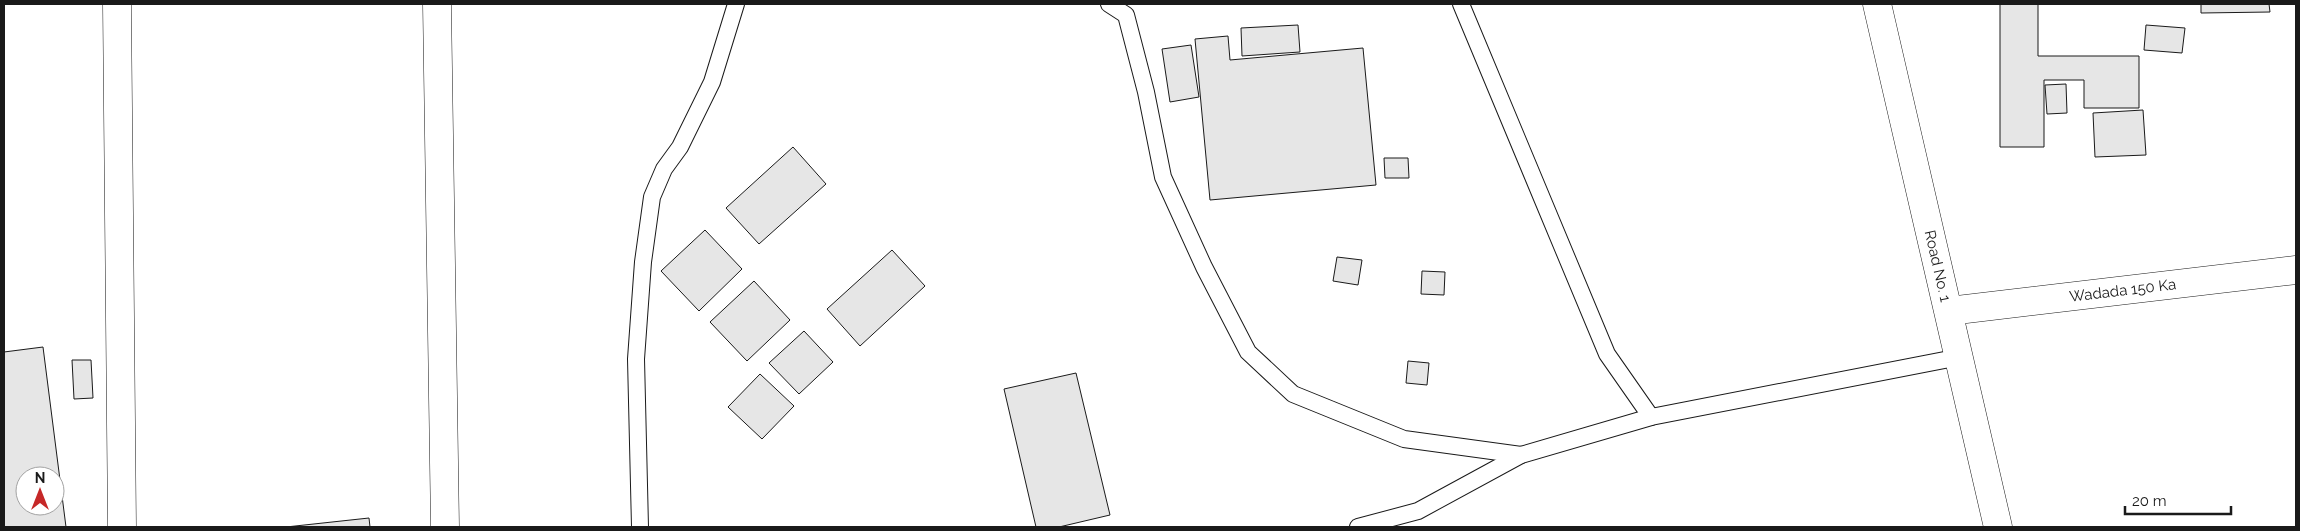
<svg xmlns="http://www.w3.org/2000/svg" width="2300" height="531" viewBox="0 0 2300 531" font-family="Raleway,sans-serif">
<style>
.building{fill:#e6e6e6;stroke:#1a1a1a;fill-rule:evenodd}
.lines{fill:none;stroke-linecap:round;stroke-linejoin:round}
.service-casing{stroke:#1a1a1a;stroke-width:18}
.minor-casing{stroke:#1a1a1a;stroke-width:29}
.tertiary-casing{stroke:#1a1a1a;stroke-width:29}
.trunk-casing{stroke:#1a1a1a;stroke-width:29}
.service{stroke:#fff;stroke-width:16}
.minor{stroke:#fff;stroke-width:28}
.tertiary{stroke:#fff;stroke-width:28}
.trunk{stroke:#fff;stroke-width:28}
.labels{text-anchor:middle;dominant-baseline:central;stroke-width:4;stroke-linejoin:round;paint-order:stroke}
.street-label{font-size:15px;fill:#1a1a1a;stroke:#fff}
</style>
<rect width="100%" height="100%" fill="#fff"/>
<!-- building -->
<g class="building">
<path d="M2000,4H2038V56H2139V108H2084V80H2044V147H2000Z"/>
<path d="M2201,4H2269L2270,12L2201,13Z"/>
<path d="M1298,25L1300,52L1242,56L1241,28Z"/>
<path d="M2146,25L2185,28L2182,53L2144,50Z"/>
<path d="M1228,36L1230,60L1363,48L1376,185L1210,200L1195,39Z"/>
<path d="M1191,45L1199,97L1170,102L1162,49Z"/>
<path d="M2066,84L2067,113L2047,114L2045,85Z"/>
<path d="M2143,110L2146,155L2095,157L2093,113Z"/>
<path d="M793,147L826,184L759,244L726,208Z"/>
<path d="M1384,158H1408L1409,178H1385Z"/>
<path d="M705,230L742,269L699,311L661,271Z"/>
<path d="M892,250L925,286L860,346L827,309Z"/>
<path d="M1337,257L1362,260L1358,285L1333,281Z"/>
<path d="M1422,271L1445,272L1444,295L1421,294Z"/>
<path d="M754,281L790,320L747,361L710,322Z"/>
<path d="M804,331L833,362L799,394L769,363Z"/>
<path d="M43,347L66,527H4V352ZM25,476H55V506H25Z"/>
<path d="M72,360H91L93,398L74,399Z"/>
<path d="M1408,361L1429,363L1427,385L1406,383Z"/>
<path d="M1076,373L1110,515L1059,527H1036L1004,389Z"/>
<path d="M760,374L794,406L762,439L728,407Z"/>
<path d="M369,518L370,527H286Z"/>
</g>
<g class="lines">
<defs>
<g id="service">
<path d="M1109,4L1126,15L1146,92L1163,177L1204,267L1248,352L1293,394L1404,439L1521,455"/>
<path d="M1461,4L1607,354L1651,417"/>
<path d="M640,527L636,359L643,262L652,197L664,169L680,147L712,82L736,4"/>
<path d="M1358,527L1418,511L1521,455L1651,417L1960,357"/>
</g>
<g id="minor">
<path d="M117,4L122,527"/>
<path d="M437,4L445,527"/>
</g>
<g id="tertiary">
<path id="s1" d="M1949,311L2296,270"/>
</g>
<g id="trunk">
<path id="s2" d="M1877,4L1998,527"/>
</g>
</defs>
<!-- service casing -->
<use href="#service" class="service-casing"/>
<!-- minor casing -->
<use href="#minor" class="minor-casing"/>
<!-- tertiary casing -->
<use href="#tertiary" class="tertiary-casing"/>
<!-- trunk casing -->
<use href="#trunk" class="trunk-casing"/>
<!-- service -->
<use href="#service" class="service"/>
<!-- minor -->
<use href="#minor" class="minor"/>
<!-- tertiary -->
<use href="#tertiary" class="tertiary"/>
<!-- trunk -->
<use href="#trunk" class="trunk"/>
</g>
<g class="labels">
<!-- street labels -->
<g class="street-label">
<text stroke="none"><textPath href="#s2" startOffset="269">Road No. 1</textPath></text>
<text stroke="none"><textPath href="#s1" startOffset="175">Wadada 150 Ka</textPath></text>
</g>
</g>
<!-- border -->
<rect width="2300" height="531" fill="none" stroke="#1a1a1a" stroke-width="10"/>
<!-- north arrow -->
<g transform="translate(40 491)"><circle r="24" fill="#ffffff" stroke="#a3a3a3"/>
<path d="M0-4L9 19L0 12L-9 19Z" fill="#c62828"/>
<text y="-8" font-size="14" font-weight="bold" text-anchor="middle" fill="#1a1a1a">N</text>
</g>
<!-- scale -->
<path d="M2125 506v8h106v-8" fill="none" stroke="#1a1a1a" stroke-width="2.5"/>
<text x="2132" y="506" font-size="15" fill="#1a1a1a" stroke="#ffffff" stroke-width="4" paint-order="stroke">20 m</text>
</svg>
